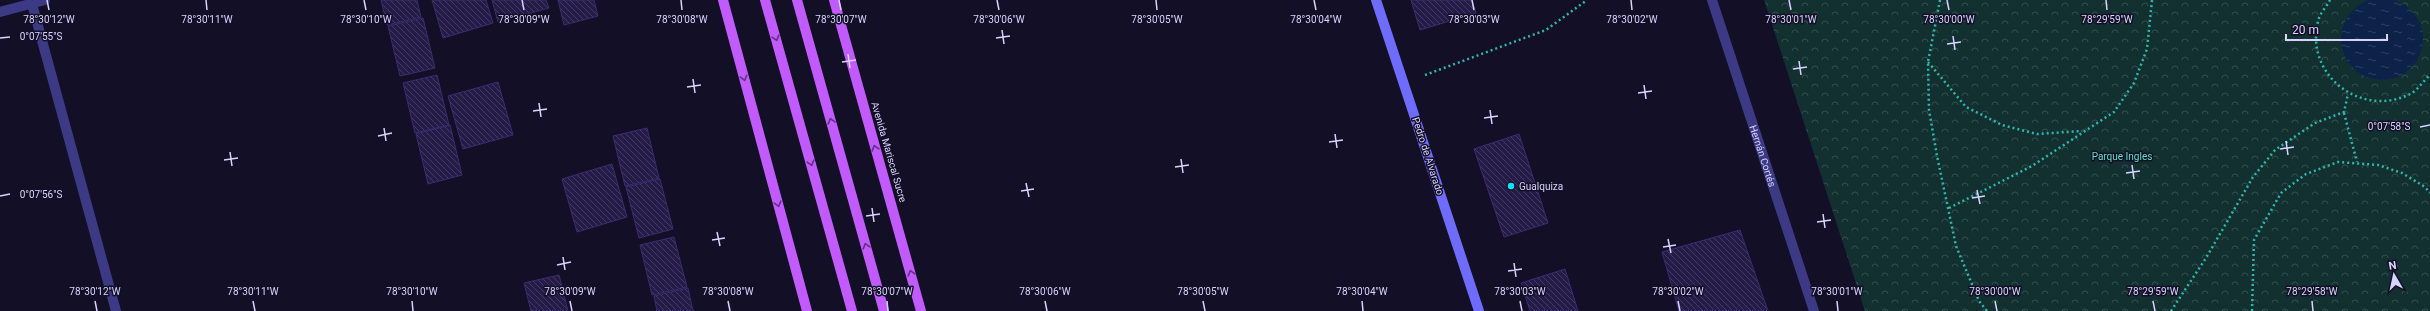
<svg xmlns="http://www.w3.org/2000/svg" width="2430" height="311" viewBox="0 0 2430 311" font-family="Roboto,sans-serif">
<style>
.park{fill:url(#park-crowns)}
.water{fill:url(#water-ripples)}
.building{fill:url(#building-back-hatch);stroke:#3b2d73}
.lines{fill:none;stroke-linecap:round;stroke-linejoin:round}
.path{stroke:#2fb8b0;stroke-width:2.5;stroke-dasharray:2 3;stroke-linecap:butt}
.street{stroke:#3d3a85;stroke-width:10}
.secondary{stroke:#6f6bff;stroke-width:10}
.primary{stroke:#c25bff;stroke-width:10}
.oneway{stroke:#623188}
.ticks{fill:none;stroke:#d9d4ff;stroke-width:1.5}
.poi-dot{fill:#00e5ff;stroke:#130f26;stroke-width:1.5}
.labels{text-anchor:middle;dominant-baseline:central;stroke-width:3;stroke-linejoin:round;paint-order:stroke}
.street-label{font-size:10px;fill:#d9d4ff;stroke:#130f26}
.park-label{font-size:10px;fill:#5fe0c0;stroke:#130f26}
.poi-label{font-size:10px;fill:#d9d4ff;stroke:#130f26;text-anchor:start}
.ticks-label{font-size:10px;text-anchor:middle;fill:#d9d4ff;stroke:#130f26;stroke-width:3;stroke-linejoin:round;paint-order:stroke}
</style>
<defs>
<pattern id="park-crowns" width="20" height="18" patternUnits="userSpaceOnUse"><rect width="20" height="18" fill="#12302f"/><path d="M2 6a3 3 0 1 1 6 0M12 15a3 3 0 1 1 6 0" fill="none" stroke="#344d4e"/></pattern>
<pattern id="water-ripples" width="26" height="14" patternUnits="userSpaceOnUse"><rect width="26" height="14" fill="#0c2248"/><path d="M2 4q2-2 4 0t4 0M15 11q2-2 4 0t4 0" fill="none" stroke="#2f4163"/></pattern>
<pattern id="building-back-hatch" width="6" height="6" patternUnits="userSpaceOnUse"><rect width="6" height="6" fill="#241b47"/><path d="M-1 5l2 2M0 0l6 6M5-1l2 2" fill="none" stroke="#433b63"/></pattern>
</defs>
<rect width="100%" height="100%" fill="#130f26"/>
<!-- park -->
<path class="park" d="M1764,0H2430V311H1865Z"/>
<!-- water -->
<circle class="water" cx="2382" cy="39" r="41"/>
<!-- building -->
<g class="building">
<path d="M381,0H417L421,17L387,25Z"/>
<path d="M432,0H486L493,23L443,38Z"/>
<path d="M492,0H546L549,8L498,22Z"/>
<path d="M558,0H594L598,16L564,25Z"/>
<path d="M1411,0H1472L1476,13L1420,30Z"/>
<path d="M423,18L435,68L400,76L388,26Z"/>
<path d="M437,75L449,125L415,133L403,83Z"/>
<path d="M498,82L513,135L463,149L448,96Z"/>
<path d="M450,125L462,175L428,184L416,134Z"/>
<path d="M647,128L659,178L625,186L613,136Z"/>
<path d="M1519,134L1548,223L1504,237L1474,149Z"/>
<path d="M612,164L627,217L577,232L562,179Z"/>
<path d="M660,179L673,229L639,238L626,187Z"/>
<path d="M1740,230L1768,311H1679L1662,252Z"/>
<path d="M674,237L687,287L652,295L640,245Z"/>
<path d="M1565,269L1578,311H1530L1521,283Z"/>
<path d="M559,275L568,311H531L524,283Z"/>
<path d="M688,288L693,311H657L654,296Z"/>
</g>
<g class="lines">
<!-- path -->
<g class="path">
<path d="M1940,0L1928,62L1929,110L1937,156L1956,246L1979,301L1987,311"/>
<path d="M2330,0C2327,6 2321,12 2319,18C2302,73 2360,119 2410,94C2417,91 2424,80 2430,75"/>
<path d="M1928,62L1966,107L2002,125L2037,134L2082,131"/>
<path d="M1425,75L1546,30L1587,0"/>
<path d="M2344,113L2357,162"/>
<path d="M1949,208L2032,166L2114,112L2134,83L2147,49L2152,0"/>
<path d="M2171,311L2206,258L2253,177L2275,150L2315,123L2344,112L2348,94"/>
<path d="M2252,311L2254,240L2281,193L2306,174L2338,162L2378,165L2402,173L2425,187L2430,193"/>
</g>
<!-- street -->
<g class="street">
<path id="s1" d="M1712,0L1814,311"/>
<path d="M32,4L116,311"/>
<path d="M0,12L45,0"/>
</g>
<!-- secondary -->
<path class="secondary" d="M1376,0L1479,311"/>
<!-- primary -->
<g class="primary">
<path d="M723,0L807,311"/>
<path d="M765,0L852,311"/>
<path d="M797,0L884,311"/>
<path d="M834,0L921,311"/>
</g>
</g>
<!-- one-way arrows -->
<defs><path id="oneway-chevron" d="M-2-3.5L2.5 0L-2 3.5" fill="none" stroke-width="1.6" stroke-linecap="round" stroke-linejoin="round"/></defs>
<g class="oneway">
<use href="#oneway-chevron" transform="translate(776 38) rotate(74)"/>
<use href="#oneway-chevron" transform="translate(744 78) rotate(75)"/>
<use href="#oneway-chevron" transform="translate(831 121) rotate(-106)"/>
<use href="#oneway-chevron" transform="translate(875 148) rotate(-106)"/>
<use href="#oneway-chevron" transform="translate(811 163) rotate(74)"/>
<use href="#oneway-chevron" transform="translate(778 204) rotate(75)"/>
<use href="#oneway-chevron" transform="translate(866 246) rotate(-106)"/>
<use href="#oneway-chevron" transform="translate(911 273) rotate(-106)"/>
</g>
<!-- ticks -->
<path class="ticks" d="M47,0L49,10M206,0L207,10M364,0L366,10M522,0L524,10M681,0L682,10M839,0L841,10M997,0L999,10M1156,0L1157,10M1314,0L1316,10M1472,0L1474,10M1631,0L1632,10M1789,0L1791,10M1947,0L1949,10M2106,0L2107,10M1002,30L1004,44M1953,36L1955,50M0,38L10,37M996,38L1010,36M1947,44L1961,42M848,54L850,68M1799,61L1801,75M842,62L856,60M1793,69L1807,67M693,79L695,93M1644,85L1646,99M687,87L701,85M1638,93L1652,91M539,103L541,117M1490,110L1492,124M533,111L547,109M1484,118L1498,116M2420,127L2430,125M384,128L386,141M1335,134L1337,148M378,136L392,133M2286,141L2288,155M1329,142L1343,140M2280,149L2294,147M230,152L232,166M1181,159L1183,173M224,160L238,158M2132,165L2134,179M1175,167L1189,165M2126,173L2140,171M1026,183L1029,197M1977,190L1980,204M1021,191L1034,189M0,196L10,194M1972,198L1985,196M872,208L874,222M1823,214L1825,228M866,216L880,214M1817,222L1831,220M717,232L720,246M1668,239L1671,253M712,240L725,238M1663,247L1676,245M563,257L565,270M1514,263L1516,277M557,265L571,262M1508,271L1522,269M95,301L97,311M253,301L255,311M412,301L413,311M570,301L572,311M728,301L730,311M887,301L888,311M1045,301L1047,311M1203,301L1205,311M1362,301L1363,311M1520,301L1522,311M1678,301L1680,311M1837,301L1838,311M1995,301L1997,311M2153,301L2155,311M2312,301L2313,311"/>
<!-- markers -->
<circle class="poi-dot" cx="1511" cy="186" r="4"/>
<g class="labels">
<!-- street labels -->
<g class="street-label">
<text transform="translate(889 152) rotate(74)">Avenida Mariscal Sucre</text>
<text transform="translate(1428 156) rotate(72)">Pedro de Alvarado</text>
<text stroke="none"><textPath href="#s1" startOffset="164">Hernán Cortés</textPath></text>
</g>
<!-- park labels -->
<g class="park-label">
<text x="2122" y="156">Parque Ingles</text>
</g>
<!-- poi labels -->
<g class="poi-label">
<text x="1519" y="186">Gualquiza</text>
</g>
</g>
<g class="ticks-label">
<text x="49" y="23">78°30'12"W</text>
<text x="207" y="23">78°30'11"W</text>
<text x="366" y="23">78°30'10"W</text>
<text x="524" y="23">78°30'09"W</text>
<text x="682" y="23">78°30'08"W</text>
<text x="841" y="23">78°30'07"W</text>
<text x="999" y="23">78°30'06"W</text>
<text x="1157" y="23">78°30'05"W</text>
<text x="1316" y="23">78°30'04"W</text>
<text x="1474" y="23">78°30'03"W</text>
<text x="1632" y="23">78°30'02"W</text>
<text x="1791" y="23">78°30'01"W</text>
<text x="1949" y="23">78°30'00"W</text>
<text x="2107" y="23">78°29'59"W</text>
<text x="41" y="40">0°07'55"S</text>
<text x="2389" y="130">0°07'58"S</text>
<text x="41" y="198">0°07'56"S</text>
<text x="95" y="295">78°30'12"W</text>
<text x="253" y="295">78°30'11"W</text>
<text x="412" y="295">78°30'10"W</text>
<text x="570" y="295">78°30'09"W</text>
<text x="728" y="295">78°30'08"W</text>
<text x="887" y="295">78°30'07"W</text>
<text x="1045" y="295">78°30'06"W</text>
<text x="1203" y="295">78°30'05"W</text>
<text x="1362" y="295">78°30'04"W</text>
<text x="1520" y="295">78°30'03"W</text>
<text x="1678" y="295">78°30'02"W</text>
<text x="1837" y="295">78°30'01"W</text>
<text x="1995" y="295">78°30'00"W</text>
<text x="2153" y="295">78°29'59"W</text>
<text x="2312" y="295">78°29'58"W</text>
</g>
<!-- north arrow -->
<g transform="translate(2394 275) rotate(351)" stroke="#130f26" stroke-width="3" paint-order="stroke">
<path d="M0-3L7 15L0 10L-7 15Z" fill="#d9d4ff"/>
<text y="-6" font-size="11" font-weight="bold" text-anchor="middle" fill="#d9d4ff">N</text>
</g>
<!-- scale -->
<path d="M2286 34v6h101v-6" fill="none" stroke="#d9d4ff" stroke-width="2"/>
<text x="2292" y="34" font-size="12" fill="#d9d4ff" stroke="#130f26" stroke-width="3" paint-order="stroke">20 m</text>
</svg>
